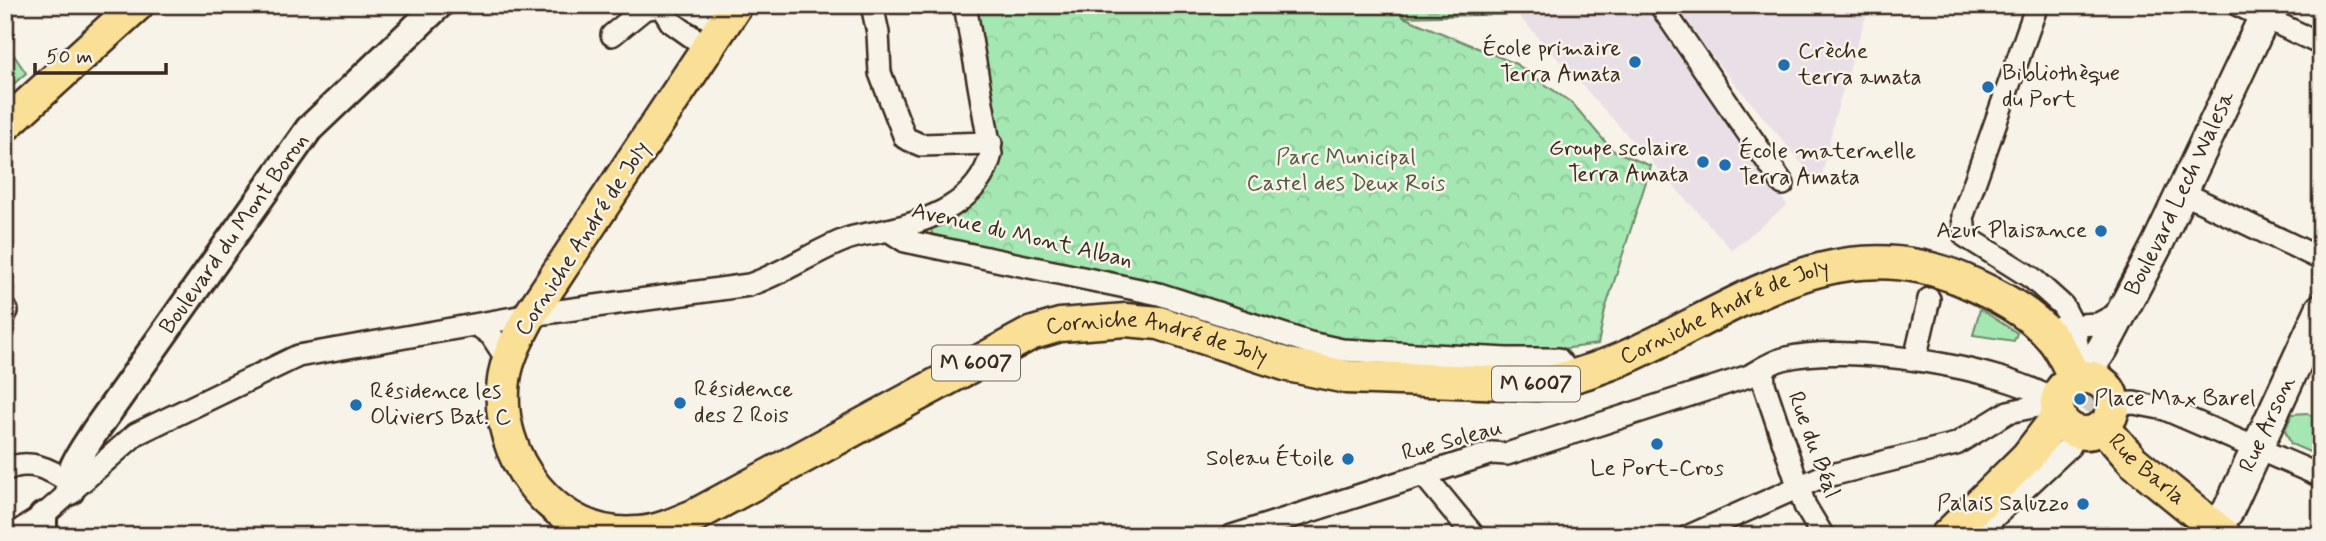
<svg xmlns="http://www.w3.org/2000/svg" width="2326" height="541" viewBox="0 0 2326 541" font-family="Mynerve,sans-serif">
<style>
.built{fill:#e8e0e6}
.forest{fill:url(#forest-firs);stroke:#708868;stroke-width:2}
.park{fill:url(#park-crowns);stroke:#708868;stroke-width:2}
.garden{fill:#a4e7b2;stroke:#708868;stroke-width:2}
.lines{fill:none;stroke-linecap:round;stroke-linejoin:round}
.secondary-tunnel{stroke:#d1cbc0;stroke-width:30;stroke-dasharray:30 15;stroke-linecap:butt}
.minor-casing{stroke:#3b2a1e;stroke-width:26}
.tertiary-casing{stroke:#3b2a1e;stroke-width:32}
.secondary-casing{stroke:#3b2a1e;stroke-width:35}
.primary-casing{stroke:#3b2a1e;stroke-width:37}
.minor{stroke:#f7f3e8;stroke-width:21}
.tertiary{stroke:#f7f3e8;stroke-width:26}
.secondary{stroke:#f7f3e8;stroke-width:30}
.primary{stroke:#fadf96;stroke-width:32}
.poi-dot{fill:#1f6fb2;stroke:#f7f3e8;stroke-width:2.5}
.labels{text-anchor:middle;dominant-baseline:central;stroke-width:5;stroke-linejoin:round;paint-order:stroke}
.shield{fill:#f7f3e8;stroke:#73665b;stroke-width:2}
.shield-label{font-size:21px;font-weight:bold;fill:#3b2a1e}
.poi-label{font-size:23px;fill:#3b2a1e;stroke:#f7f3e8;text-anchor:start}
.park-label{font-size:23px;fill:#555943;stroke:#f7f3e8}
.street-label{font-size:23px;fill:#3b2a1e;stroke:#f7f3e8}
</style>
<defs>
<pattern id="forest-firs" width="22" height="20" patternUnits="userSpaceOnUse" patternTransform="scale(1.75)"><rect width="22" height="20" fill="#a4e7b2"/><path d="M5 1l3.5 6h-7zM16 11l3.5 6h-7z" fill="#8ec699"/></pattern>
<pattern id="park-crowns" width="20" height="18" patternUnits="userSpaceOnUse" patternTransform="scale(1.75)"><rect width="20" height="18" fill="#a4e7b2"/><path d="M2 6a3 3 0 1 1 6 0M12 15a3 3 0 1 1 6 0" fill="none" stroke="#8ec699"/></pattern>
</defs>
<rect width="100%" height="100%" fill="#f7f3e8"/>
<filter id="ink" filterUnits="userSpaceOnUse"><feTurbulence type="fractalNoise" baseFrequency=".0143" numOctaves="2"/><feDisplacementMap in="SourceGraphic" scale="14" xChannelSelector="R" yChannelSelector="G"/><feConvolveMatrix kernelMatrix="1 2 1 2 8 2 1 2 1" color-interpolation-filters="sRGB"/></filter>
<g filter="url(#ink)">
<!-- built -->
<g class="built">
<path d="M1526,5H1650L1687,52L1681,58L1700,85L1787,205L1732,250L1517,14Z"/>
<path d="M1669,5H1865L1867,13L1835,116L1820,185Z"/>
</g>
<!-- forest -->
<g class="forest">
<path d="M1403,5H1526L1517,14L1403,17Z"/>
<path d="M5,42L26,73L5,92Z"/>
</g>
<!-- park -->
<path class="park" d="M974,5H1403V17L1516,64L1573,104L1612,150L1651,166L1605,310L1598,344L1555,350L1359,343L1318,336L1183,289L933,239L930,223L985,187Z"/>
<!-- garden -->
<g class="garden">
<path d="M1980,309L2017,333L2014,341L1973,335Z"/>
<path d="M2307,413L2321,423V457L2291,444L2285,430L2292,414Z"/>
</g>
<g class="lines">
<!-- secondary-tunnel -->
<path class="secondary-tunnel" d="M2056,445L2081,418L2109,367"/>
<defs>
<g id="minor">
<path d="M686,5L722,26"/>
<path d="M872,5L878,33L880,73L905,138L921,145L991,143"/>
<path d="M1660,5L1783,184"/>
<path d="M2037,5L1963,215L1965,236L2032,278L2063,306L2074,327L2083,377"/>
<path d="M2238,5L2321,44"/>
<path d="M661,6L671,22L708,48"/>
<path d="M612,35L644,9L666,5"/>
<path d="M2181,192L2321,259"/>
<path d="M888,230L905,241L1159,294L1310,343L1342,350L1507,359H1558L1573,377"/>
<path d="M5,313L7,311"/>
<path d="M477,325L491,335L508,361"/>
<path d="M2061,326L2098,324L2119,313"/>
<path d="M1915,359L1929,299"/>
<path d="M1763,368L1764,384L1805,506L1823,536"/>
<path d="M2113,404L2134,403L2165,409L2321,476"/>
<path d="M5,470C28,458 50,469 69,482"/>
<path d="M1423,474L1474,536"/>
<path d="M11,536L43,516L136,434L298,356L530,315L749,285C782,274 810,254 842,241C854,235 870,234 884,231C929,221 979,203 991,154L965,5"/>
<path d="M1232,536L1492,453L1507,454L1749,376C1760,370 1771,362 1783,359C1846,342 2003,367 2057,402"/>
<path d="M1689,536L1819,478L1956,444L2008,412L2057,402"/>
<path d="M1974,536L2070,446L2077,432"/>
</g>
<g id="tertiary">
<path id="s1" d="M70,491C66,470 85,448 95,431L309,129L439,5"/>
<path d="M43,516V536"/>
</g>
<g id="secondary">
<path id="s2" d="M2083,377L2103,348L2157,245L2270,5"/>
<path id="s3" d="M2215,527L2228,511L2321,309"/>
</g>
<g id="primary">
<path id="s4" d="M736,5L530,315C519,336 507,356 504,380C493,456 556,541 638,533C658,532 676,523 694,516L1030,334L1060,325L1126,320L1159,323L1288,365L1346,377L1537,384C1685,363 1801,211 1963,280C1995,294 2029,311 2052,338C2062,349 2068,366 2076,379"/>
<path d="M5,125L137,5"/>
<circle cx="2085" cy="405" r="28"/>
<path id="s5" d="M2103,427L2133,461L2225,536"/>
<path d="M1947,536L2027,457L2059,415"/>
</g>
</defs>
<!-- minor casing -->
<use href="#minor" class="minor-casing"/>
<!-- tertiary casing -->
<use href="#tertiary" class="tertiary-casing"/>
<!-- secondary casing -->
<use href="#secondary" class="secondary-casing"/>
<!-- primary casing -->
<use href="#primary" class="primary-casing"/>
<!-- minor -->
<use href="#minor" class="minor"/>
<!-- tertiary -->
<use href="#tertiary" class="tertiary"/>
<!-- secondary -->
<use href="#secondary" class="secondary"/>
<!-- primary -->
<use href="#primary" class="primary"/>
</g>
</g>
<!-- markers -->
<g class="poi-dot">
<circle cx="1635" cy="62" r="7"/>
<circle cx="1784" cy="65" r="7"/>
<circle cx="1988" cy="87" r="7"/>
<circle cx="1703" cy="162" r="7"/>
<circle cx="1725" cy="165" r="7"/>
<circle cx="2101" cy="231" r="7"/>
<circle cx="2080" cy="399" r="7"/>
<circle cx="680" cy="403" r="7"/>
<circle cx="356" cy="405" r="7"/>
<circle cx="1657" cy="444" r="7"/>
<circle cx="1348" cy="459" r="7"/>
<circle cx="2083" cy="504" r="7"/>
</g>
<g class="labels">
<!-- shield labels -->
<g class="shield">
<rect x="932" y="345.5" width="88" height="35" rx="5"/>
<rect x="1492" y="366.5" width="88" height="35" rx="5"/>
</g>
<g class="shield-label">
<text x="976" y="363">M 6007</text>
<text x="1536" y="384">M 6007</text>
</g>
<!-- poi labels -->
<g class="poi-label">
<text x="1621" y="49" text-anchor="end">École primaire<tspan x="1621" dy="26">Terra Amata</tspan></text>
<text x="1798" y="52">Crèche<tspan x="1798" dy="26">terra amata</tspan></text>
<text x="2002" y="74">Bibliothèque<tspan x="2002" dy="26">du Port</tspan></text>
<text x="1689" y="149" text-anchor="end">Groupe scolaire<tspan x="1689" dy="26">Terra Amata</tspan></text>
<text x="1739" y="152">École maternelle<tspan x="1739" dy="26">Terra Amata</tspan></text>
<text x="2087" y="231" text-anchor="end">Azur Plaisance</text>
<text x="694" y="390">Résidence<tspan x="694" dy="26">des 2 Rois</tspan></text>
<text x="370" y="392">Résidence les<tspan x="370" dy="26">Oliviers Bat. C</tspan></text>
<text x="2094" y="399">Place Max Barel</text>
<text x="1334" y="459" text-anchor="end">Soleau Étoile</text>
<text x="1657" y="469" text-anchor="middle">Le Port-Cros</text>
<text x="2069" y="504" text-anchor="end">Palais Saluzzo</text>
</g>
<!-- park labels -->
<g class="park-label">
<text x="1346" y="158">Parc Municipal<tspan x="1346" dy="26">Castel des Deux Rois</tspan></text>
</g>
<!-- street labels -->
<g class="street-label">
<text stroke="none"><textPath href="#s2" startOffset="208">Boulevard Lech Walesa</textPath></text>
<text stroke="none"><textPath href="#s1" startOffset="308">Boulevard du Mont Boron</textPath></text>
<text transform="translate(1022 236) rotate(13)">Avenue du Mont Alban</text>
<text transform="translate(583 239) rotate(-57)">Corniche André de Joly</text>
<text stroke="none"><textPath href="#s4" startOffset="1834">Corniche André de Joly</textPath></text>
<text stroke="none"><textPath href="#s4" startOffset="1246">Corniche André de Joly</textPath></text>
<text stroke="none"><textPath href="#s3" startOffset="116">Rue Arson</textPath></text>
<text transform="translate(1452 441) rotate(-15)">Rue Soleau</text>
<text transform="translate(1813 445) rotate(70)">Rue du Béal</text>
<text stroke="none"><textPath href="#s5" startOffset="61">Rue Barla</textPath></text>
</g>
</g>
<!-- margin -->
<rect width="2326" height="541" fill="none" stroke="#f7f3e8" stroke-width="28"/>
<rect x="14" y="14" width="2298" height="513" fill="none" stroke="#3b2a1e" stroke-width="2.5" filter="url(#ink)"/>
<!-- scale -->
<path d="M35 63v10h131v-10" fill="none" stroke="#3b2a1e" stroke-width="3.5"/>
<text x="46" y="63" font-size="21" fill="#3b2a1e" stroke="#f7f3e8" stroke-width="5" paint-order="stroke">50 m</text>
</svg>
